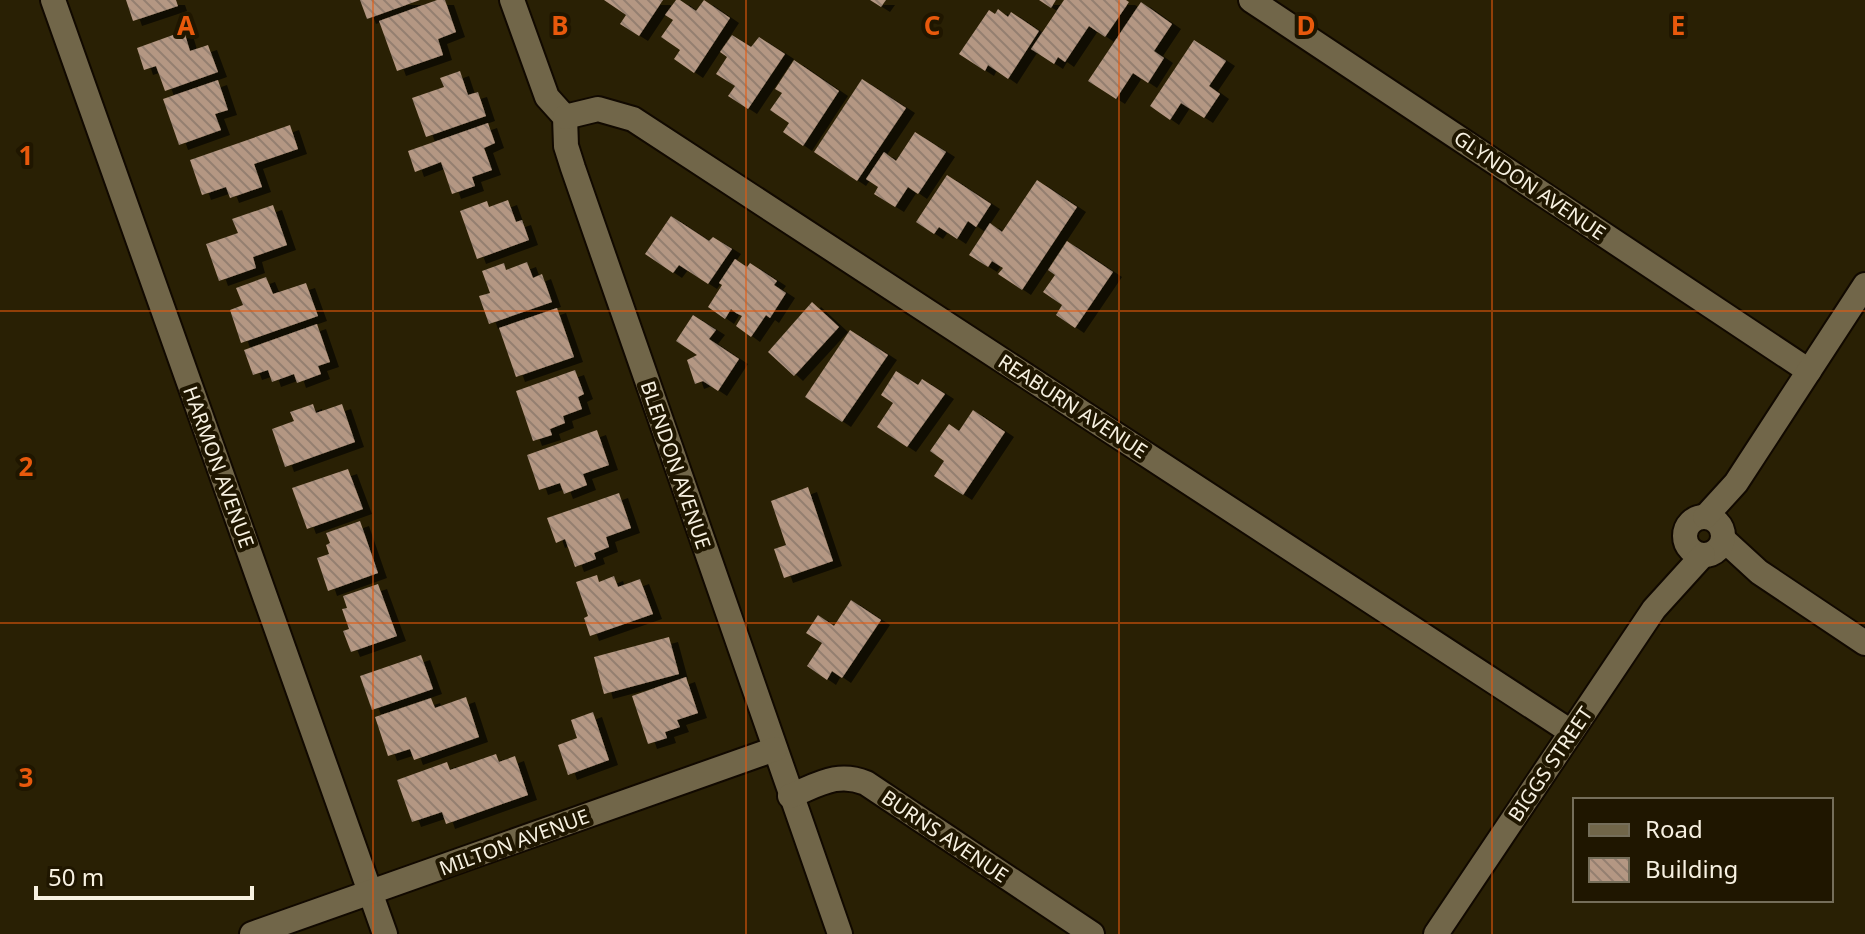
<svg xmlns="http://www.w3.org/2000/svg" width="1865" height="934" viewBox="0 0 1865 934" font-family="'Noto Sans',sans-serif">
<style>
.building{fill:url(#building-back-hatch);filter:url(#shadow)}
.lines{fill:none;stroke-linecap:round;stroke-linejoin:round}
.street-casing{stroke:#110900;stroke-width:28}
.secondary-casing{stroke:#110900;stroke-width:28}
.street{stroke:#716649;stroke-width:24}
.secondary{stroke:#716649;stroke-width:24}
.grid{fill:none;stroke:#e8590c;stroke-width:2;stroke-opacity:0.55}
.labels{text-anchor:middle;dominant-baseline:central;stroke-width:8;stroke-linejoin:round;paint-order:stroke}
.street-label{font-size:20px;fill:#f7f1e1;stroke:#1f1600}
.grid-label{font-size:26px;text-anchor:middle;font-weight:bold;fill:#e8590c;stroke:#1f1600;stroke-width:8;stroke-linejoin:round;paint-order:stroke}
</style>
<defs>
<pattern id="building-back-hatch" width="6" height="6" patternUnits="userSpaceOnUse" patternTransform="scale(2)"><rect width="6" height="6" fill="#b49783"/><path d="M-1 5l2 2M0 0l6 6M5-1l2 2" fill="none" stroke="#947f70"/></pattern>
<filter id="shadow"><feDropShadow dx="9" dy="5" stdDeviation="0" flood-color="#0009"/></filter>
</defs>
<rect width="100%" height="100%" fill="#292004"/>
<!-- building -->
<g class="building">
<path d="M126,0H176L178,6L133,21Z"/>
<path d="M360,0H420L367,19Z"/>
<path d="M437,0H445L456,32L438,39L443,55L397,71L379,21Z"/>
<path d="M604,0H663L639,36L620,24L626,15Z"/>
<path d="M676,0H680L696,11L704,0L730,18L694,73L674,59L680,50L661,37L673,20L665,15Z"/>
<path d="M870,0H886L881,7Z"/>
<path d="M1039,0H1056L1051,8Z"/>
<path d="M1064,0H1126L1129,2L1105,37L1089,26L1065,62L1058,57L1054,64L1031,49Z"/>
<path d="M1141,2L1172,24L1154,51L1164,58L1148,83L1133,73L1116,99L1088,81Z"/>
<path d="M998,9L1008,17L1011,12L1039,31L1008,79L988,65L985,71L959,54L989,10L995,14Z"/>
<path d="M184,31L190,51L208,45L218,72L165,91L156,66L144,70L137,48Z"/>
<path d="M732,35L751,47L759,37L785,54L748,109L728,96L735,86L716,74L727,57L720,52Z"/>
<path d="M1194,40L1226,61L1209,86L1220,94L1204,118L1181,103L1170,120L1150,106Z"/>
<path d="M794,60L839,91L803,146L783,132L789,123L770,110L782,93L775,89Z"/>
<path d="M460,71L468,95L478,92L486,116L426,137L412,98L444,87L440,78Z"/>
<path d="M862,79L906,108L857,181L814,152Z"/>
<path d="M218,80L228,110L215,114L221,130L179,145L163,99Z"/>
<path d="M488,123L495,143L484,148L492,170L472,177L475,186L452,194L441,162L415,172L408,151Z"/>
<path d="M290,125L298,149L254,164L262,187L230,198L226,187L202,195L190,160Z"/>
<path d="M915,132L946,152L918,194L908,187L895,207L874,194L878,187L866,179L884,152L896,161Z"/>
<path d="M947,175L991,204L976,227L968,221L957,239L939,227L934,234L916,222Z"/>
<path d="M1037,180L1077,207L1022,290L998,274L1003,268L992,261L988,267L969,255L990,223L1002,232Z"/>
<path d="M508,200L516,222L522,220L529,240L477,259L460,211L487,201L489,207Z"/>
<path d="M273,205L287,245L253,257L256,268L219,281L206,244L238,233L232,219Z"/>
<path d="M671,216L709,241L713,237L732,249L708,284L679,265L673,273L645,254Z"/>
<path d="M1067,241L1113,272L1075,328L1056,315L1062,305L1043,292L1055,275L1048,270Z"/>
<path d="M735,259L747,267L750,263L777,281L774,285L786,293L770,318L766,315L751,337L736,326L742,316L736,313L731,309L725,319L708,307L722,285L719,283Z"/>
<path d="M527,262L533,278L542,274L552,302L489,324L479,296L490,293L482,271L504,263L506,270Z"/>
<path d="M266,277L273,294L306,283L318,316L241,343L230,310L243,305L236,288Z"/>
<path d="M812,302L839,327L794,376L768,352Z"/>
<path d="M557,308L574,357L516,377L499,328Z"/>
<path d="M693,315L716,330L709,339L739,359L718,391L703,381L695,384L687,360L697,355L676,341Z"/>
<path d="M317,324L330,362L318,366L321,374L297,383L294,374L272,382L268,370L253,375L244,350Z"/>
<path d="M850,330L888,355L842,422L805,397Z"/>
<path d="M575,370L584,394L578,397L582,409L563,416L565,423L550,429L552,435L533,441L516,391Z"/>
<path d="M896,371L918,385L922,379L945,394L907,447L877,427L893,403L881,395Z"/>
<path d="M313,404L316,413L342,404L355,442L285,467L272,429L294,421L290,412Z"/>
<path d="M973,410L1005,432L963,495L934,476L944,461L930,451L949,424L959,431Z"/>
<path d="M597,430L609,465L583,474L587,485L564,494L560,483L539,490L527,455Z"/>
<path d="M348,469L363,509L307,529L292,488Z"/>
<path d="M808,487L833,561L784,578L774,549L786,545L771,501Z"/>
<path d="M619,493L631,528L606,537L609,547L594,553L596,559L575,567L565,539L556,543L547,518Z"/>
<path d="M360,521L378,573L328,591L317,558L329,554L326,545L330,543L326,533Z"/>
<path d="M597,575L599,582L614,576L618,587L640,579L653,614L590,636L584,618L588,616L576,582Z"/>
<path d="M378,584L397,636L351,652L343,631L349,629L342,609L347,608L343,596Z"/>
<path d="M851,600L881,620L842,678L832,671L827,680L807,666L822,643L806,633L818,615L834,626Z"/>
<path d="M669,637L679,674L604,694L594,657Z"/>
<path d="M421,655L433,689L372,710L360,676Z"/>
<path d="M686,677L698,713L677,720L680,727L665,732L667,738L648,744L632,696Z"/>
<path d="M466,697L479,737L414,760L410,749L388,756L375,717L431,698L435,708Z"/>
<path d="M593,712L609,760L568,775L558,745L577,738L571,720Z"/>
<path d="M496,754L499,762L515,756L528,795L446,824L442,812L412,822L397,780L447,762L450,770Z"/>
</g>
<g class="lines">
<defs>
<g id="street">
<path d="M53,0L385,934"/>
<path d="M512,0L547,97L565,117L566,146L573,168L840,934"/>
<path d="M1251,0L1809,371"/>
<path d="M565,117L598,109L633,119L1571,732"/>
<path d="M1723,539L1759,572L1865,643"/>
<path d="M790,796C818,785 837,771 866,783L1092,934"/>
<path d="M252,934L775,749"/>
</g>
<g id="secondary">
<circle cx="1704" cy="536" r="19"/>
<path d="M1705,517L1736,483L1865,285"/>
<path d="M1436,934L1654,609L1703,555"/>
</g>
</defs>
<!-- street casing -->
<use href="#street" class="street-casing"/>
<!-- secondary casing -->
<use href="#secondary" class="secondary-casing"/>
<!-- street -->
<use href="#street" class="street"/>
<!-- secondary -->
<use href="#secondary" class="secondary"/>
</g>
<!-- grid -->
<path class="grid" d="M373,0V934M746,0V934M1119,0V934M1492,0V934M0,311H1865M0,623H1865"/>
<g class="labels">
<!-- street labels -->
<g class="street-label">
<text transform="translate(1530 185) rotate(34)">GLYNDON AVENUE</text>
<text transform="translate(1073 406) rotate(33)">REABURN AVENUE</text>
<text transform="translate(676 465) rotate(71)">BLENDON AVENUE</text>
<text transform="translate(219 467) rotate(70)">HARMON AVENUE</text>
<text transform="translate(1550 764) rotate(-56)">BIGGS STREET</text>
<text transform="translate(945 836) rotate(34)">BURNS AVENUE</text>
<text transform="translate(514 842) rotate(-20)">MILTON AVENUE</text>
</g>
</g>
<g class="grid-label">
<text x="186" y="35">A</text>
<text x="560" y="35">B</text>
<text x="932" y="35">C</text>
<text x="1306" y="35">D</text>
<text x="1678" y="35">E</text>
<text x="26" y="165">1</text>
<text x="26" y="476">2</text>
<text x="26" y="787">3</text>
</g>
<!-- legend -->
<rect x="1573" y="798" width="260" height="104" fill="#1f1600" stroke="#756e5a" stroke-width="2"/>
<rect x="1589" y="824" width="40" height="12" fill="#716649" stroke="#756e5a" stroke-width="2"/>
<text x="1645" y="838" font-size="24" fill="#f7f1e1">Road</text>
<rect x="1589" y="858" width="40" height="24" fill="url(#building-back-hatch)" stroke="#756e5a" stroke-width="2"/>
<text x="1645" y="878" font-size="24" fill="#f7f1e1">Building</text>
<!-- scale -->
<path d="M36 886v12h216v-12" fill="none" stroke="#f7f1e1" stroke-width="4"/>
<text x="48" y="886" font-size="24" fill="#f7f1e1" stroke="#1f1600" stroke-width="6" paint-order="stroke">50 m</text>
</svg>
